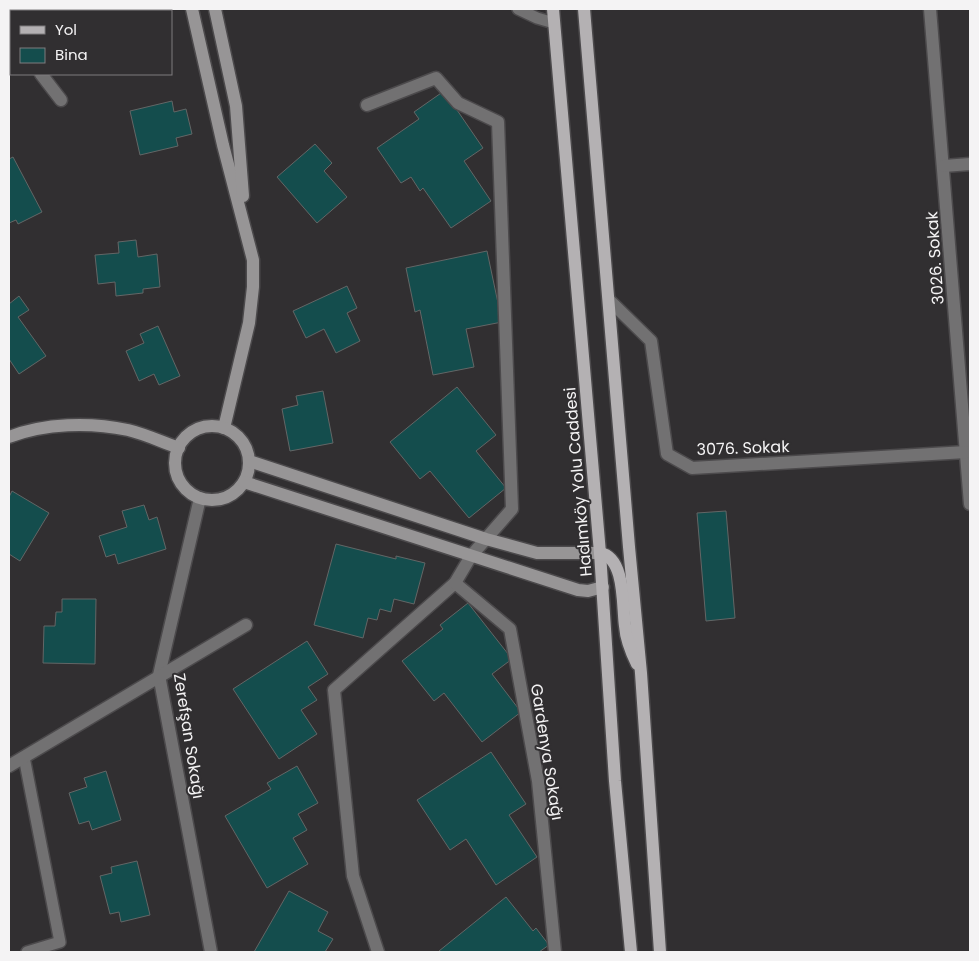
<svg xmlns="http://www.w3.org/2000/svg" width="979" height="961" viewBox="0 0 979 961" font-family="Poppins,sans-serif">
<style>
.building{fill:#144d4d;stroke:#636666}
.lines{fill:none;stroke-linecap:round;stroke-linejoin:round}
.lane-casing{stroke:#4c4a4c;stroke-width:14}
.street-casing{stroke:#4c4a4c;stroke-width:15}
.secondary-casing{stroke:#4c4a4c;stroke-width:15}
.primary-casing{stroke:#4c4a4c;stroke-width:15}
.lane{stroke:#727172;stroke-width:11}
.street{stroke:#727172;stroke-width:12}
.secondary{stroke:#979596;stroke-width:12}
.primary{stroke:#b4b1b3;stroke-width:12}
.labels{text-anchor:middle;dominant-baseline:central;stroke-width:4;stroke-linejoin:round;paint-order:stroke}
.street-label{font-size:16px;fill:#f4f3f4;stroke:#312f31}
</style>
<rect width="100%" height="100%" fill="#312f31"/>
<!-- building -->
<g class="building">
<path d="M87,9H136V10L89,11Z"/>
<path d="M444,91L483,148L464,161L491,201L451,228L423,188L420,191L411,177L401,183L377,148L419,119L414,112Z"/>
<path d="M172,101L174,112L186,109L192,134L176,138L178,146L140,155L130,111Z"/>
<path d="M315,144L332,163L324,171L347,197L317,223L277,177Z"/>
<path d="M13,157L42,212L18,224L16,220L9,223V159Z"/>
<path d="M136,240L138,257L157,254L160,287L143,289V293L116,296L115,282L98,284L95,255L119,253L118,242Z"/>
<path d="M487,251L502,322L466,329L474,367L433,375L420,310L415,312L406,268Z"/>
<path d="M347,286L357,308L347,313L360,341L336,353L324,329L306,338L293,311Z"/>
<path d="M19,296L29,310L18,317L46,356L19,374L9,359V304Z"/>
<path d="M158,326L180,376L159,385L154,374L139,381L126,351L144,343L140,334Z"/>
<path d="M457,387L496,435L476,451L506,488L469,518L430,471L420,479L390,442Z"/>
<path d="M323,391L333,443L290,451L282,409L298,405L296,396Z"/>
<path d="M12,491L49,513L20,561L9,554V497Z"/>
<path d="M144,505L149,520L157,517L166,549L118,564L115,554L106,557L99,536L127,527L122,511Z"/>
<path d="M726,511L735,618L706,621L697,513Z"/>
<path d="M336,544L396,559V556L425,563L414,604L394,599L391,612L380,609L377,620L368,618L363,638L314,625Z"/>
<path d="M62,599H96L95,664L43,663L44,626H55L56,612H62Z"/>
<path d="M468,603L512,659L492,674L521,712L482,742L444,693L434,701L402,661L443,629L440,625Z"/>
<path d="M307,641L328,674L308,687L317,700L301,710L317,734L279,759L233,689Z"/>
<path d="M491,752L526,804L509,815L537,857L496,885L466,839L450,850L417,800Z"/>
<path d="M297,766L318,803L298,814L307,830L293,838L308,864L267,888L225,816L271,789L267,783Z"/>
<path d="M106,771L121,820L92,830L89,821L79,824L69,793L87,787L84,778Z"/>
<path d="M137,861L150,915L121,922L119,912L110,914L100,876L112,873L111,867Z"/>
<path d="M289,891L328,912L318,931L333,939L325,952H254Z"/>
<path d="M506,897L533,931L536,928L549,945L539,952H440L439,951Z"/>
</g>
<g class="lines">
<defs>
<g id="lane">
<path d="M518,9L537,18L554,23"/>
<path d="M24,757L60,942L27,952"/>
</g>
<g id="street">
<path d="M930,9L970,504"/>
<path d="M9,28L11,32"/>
<path d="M41,74L61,100"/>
<path d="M367,105L436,78L458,103L498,122L512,509L471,556L455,583L334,690L353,876L378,952"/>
<path d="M944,166L970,164"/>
<path d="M609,300L651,341L667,454L692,468L966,452"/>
<path d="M200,498L159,675L211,952"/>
<path d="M455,583L510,629L538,781L555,952"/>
<path d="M9,766L246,625"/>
</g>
<g id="secondary">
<path d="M192,9L223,145L253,260V287L249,323L224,428"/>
<path d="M215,9L236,106L243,196"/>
<circle cx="212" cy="463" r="37"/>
<path d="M9,437C45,423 90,422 128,430C145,434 162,442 179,448"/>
<path d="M249,461L486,539L537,553H600"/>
<path d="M244,482L578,590L588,591L603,587"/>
</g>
<g id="primary">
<path d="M553,9L600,553L615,781L631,952"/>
<path d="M584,9L629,547L641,673L660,952"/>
<path d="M600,553C626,558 622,607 625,626C626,640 631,652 637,664"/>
</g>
</defs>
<!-- lane casing -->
<use href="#lane" class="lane-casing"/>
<!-- street casing -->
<use href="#street" class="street-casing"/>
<!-- secondary casing -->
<use href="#secondary" class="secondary-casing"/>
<!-- primary casing -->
<use href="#primary" class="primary-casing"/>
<!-- lane -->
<use href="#lane" class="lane"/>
<!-- street -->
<use href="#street" class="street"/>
<!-- secondary -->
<use href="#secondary" class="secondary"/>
<!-- primary -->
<use href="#primary" class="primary"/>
</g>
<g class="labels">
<!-- street labels -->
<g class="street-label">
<text transform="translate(935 258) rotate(-94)">3026. Sokak</text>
<text transform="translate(743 448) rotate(-2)">3076. Sokak</text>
<text transform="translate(578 482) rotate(-95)">Hadımköy Yolu Caddesi</text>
<text transform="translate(189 736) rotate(81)">Zerefşan Sokağı</text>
<text transform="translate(547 752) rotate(81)">Gardenya Sokağı</text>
</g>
</g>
<!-- border -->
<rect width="979" height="961" fill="none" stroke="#f4f3f4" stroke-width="20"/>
<!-- legend -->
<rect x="10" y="10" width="162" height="65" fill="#312f31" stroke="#7f7d7f"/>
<rect x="20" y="26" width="25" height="8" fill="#b4b1b3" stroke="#7f7d7f"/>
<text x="55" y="35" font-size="15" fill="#f4f3f4">Yol</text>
<rect x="20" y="48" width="25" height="15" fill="#144d4d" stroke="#7f7d7f"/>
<text x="55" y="60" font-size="15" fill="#f4f3f4">Bina</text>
</svg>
